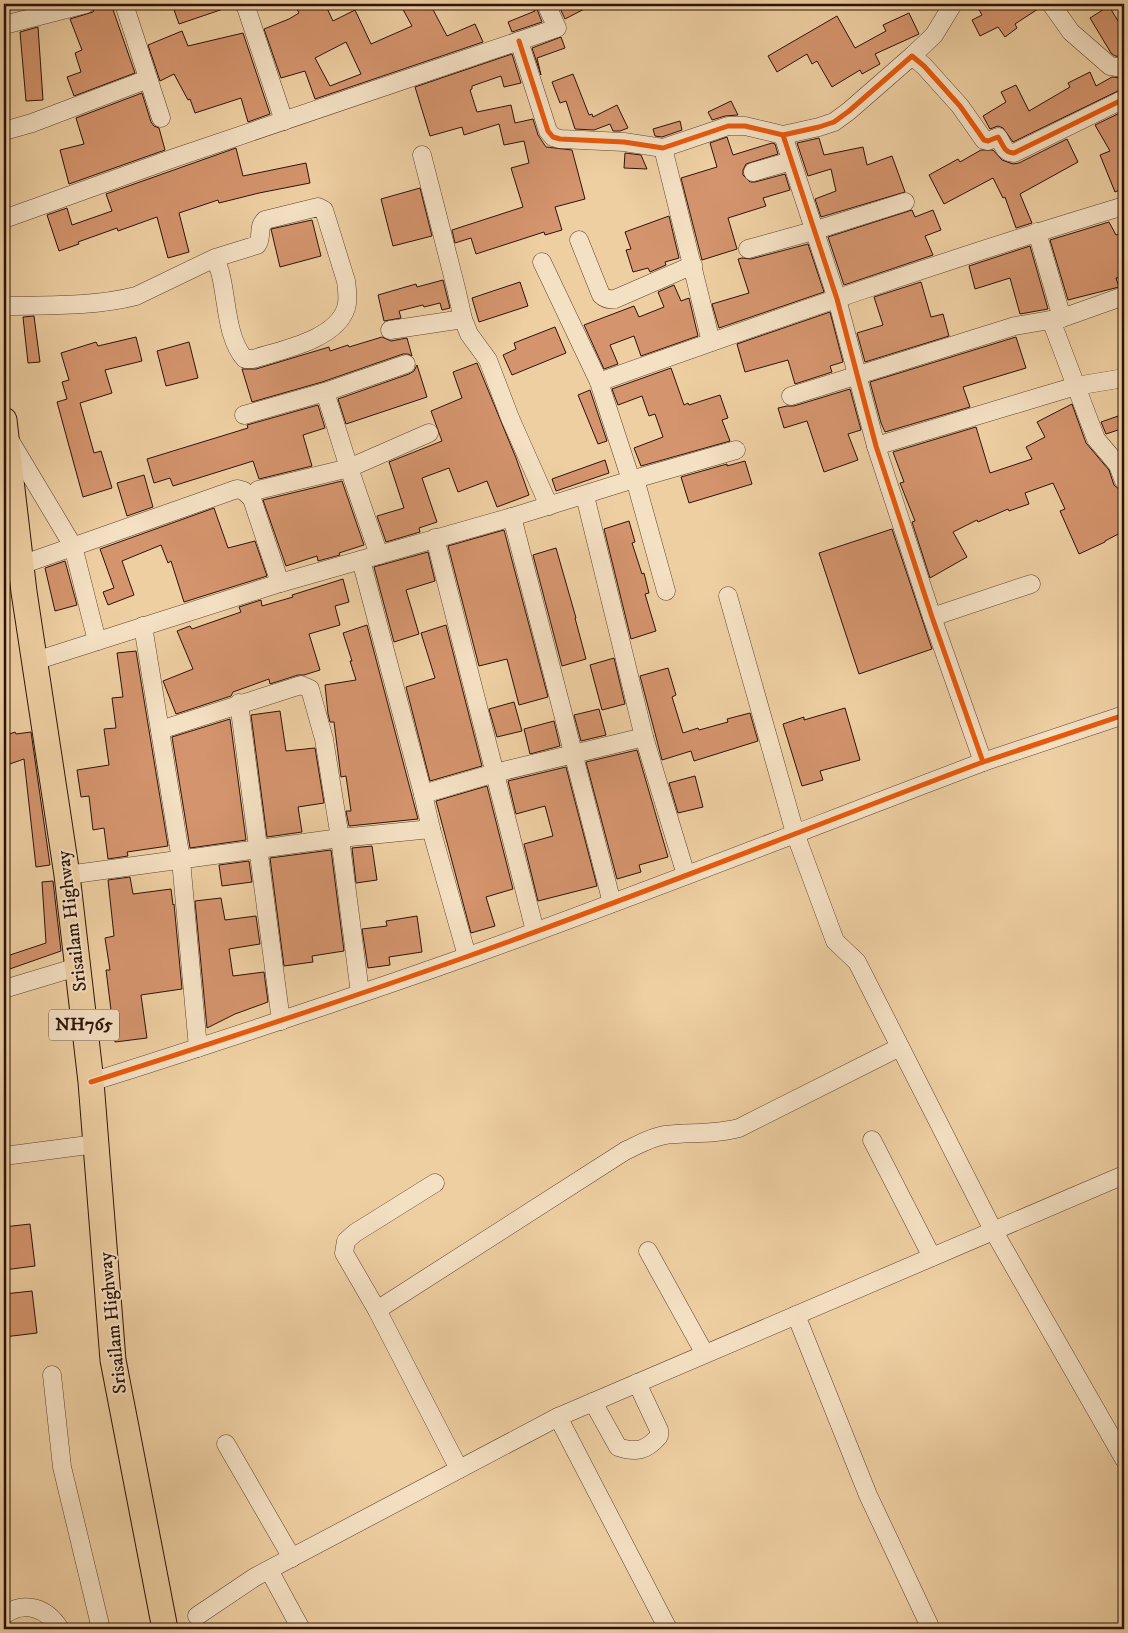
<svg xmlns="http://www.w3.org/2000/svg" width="1128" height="1633" viewBox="0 0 1128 1633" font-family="'IM FELL DW Pica',serif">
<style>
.building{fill:#d4946d;stroke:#2c1209;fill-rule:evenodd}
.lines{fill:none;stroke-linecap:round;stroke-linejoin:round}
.minor-casing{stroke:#5c412f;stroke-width:19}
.highway-casing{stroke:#2c1209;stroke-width:27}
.minor{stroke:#f4e0c3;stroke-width:18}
.highway{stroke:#eecfa2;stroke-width:25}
.cycleway-casing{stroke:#f4e0c3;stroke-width:8}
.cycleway{stroke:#e8590c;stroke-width:5}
.labels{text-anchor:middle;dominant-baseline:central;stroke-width:4;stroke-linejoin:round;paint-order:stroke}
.shield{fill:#f4e0c3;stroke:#685041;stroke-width:1}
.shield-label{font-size:18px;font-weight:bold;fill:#2c1209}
.street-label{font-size:19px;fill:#2c1209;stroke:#f4e0c3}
</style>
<rect width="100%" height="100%" fill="#eecfa2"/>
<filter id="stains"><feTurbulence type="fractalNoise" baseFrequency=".004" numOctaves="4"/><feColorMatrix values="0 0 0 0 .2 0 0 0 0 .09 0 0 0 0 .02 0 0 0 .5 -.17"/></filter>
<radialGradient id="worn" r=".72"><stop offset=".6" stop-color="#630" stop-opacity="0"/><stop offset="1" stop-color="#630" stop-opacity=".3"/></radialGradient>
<!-- building -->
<g class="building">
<path d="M96,4H111L135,73L74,96L67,77L81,72L75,53L82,50L70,19L93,12Z"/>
<path d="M172,4H232V6L179,24Z"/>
<path d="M294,4H307L309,8L319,4H325L333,21L355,10L371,44L412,26L400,4H430L447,36L475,24L483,42L315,99L305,71L281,78L264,29L289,19L299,13ZM346,42L361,74L330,86L315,58Z"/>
<path d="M532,4H535L542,22L512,32L508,22L535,11Z"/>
<path d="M558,4H594L565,19Z"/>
<path d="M976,4H1041V7L1015,24L1017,28L1005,37L998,27L980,36L972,20L982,15Z"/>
<path d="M1109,6L1124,31V57L1115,56L1111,53L1090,18Z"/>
<path d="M909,13L919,34L875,54L880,64L862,74L860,70L832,87L817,61L812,64L807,54L777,72L768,56L837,16L855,48L886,31L883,25Z"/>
<path d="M38,27L43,100L26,101L20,32Z"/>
<path d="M182,31L188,46L243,33L270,114L248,122L241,98L195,113L190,99L188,100L174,74L160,81L148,45Z"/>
<path d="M561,37L565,48L537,58L541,75L532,48Z"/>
<path d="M512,54L521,83L504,87L501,76L472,86V89L470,90L477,112L511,105L515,123L533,119L538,135L546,147L572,150L585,199L555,207L562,230L545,235L544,232L476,254L471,238L455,243L452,230L523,207L511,168L529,163L524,141L504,145L499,124L464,135L462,127L430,136L415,87Z"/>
<path d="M1090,72L1096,86L1112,77L1124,78V88L1013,142L1003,128L998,126L990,129L983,116L1006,102L1001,92L1016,85L1029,111L1070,87L1068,83Z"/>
<path d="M573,74L589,115L592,114L593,117L617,105L628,128L620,131H613L610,124L594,130L575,129L566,101L560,103L552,82Z"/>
<path d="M142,93L151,122L154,126L159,128L165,150L69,184L60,150L84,144L76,118Z"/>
<path d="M731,101L738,115L725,116L712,120L708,112Z"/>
<path d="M1124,111V188L1115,192L1100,155L1110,151L1095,125Z"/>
<path d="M680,121L682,130L662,137L655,136L653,129Z"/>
<path d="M727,137L733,155L772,143L775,144L778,154L746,164L743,170V175L750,182H755L785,174L790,190L763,198L766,206L728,218L737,249L702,260L681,178L717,167L710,143Z"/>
<path d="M819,138L824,155L863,147L867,165L892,156L905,192L821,217L815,199L836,191L831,169L808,176L797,143Z"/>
<path d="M1067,139L1078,162L1020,194L1032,223L1016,228L1005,197L1003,198L993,178L944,204L929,175L958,159L960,162L981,150H993L1002,160L1013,164L1019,163Z"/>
<path d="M236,148L243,176L306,163L310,183L259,193L219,203L218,200L179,213L189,252L168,258L157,217L118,231L117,228L78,242L79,244L59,251L47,215L67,208L72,225L112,211L106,194Z"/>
<path d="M625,153L641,155L647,169L624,168Z"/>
<path d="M420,188L432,236L393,246L381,199Z"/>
<path d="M912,210L915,217L933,210L941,230L925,236L933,255L844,285L828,237Z"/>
<path d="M669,216L679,258L665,262L666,265L650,272L648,268L633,272L626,250L631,249L625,232Z"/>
<path d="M312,220L321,256L280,267L271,229Z"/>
<path d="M1109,222L1116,235L1124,232V276L1116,278L1119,287L1068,300L1050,240Z"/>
<path d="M808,244L824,292L719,328L712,304L749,293L738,259L742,258L751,259Z"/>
<path d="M1030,246L1048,309L1020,314L1010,278L975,289L969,266Z"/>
<path d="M443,280L450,308L442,310L440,303L424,307L423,305L399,311L401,318L384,321L378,295L416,284L417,287Z"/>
<path d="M520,282L528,306L479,322L472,298Z"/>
<path d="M921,282L931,317L943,314L949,336L865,362L857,333L883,325L874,297Z"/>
<path d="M674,285L681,301L689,298L698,336L641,356L634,336L610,345L618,364L604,369L584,325L634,306L639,317L664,307L658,292Z"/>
<path d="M830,312L843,362L830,366L832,372L795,384L788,360L745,372L737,344Z"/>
<path d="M34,316L40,362L28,363L23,317Z"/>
<path d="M555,327L566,353L512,375L503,355L516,349L514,343Z"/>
<path d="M136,337L142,361L105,370L112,393L80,403L94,453L101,451L112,488L83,497L57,402L67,399L62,382L69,380L61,353L96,342L98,346Z"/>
<path d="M382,337L391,341L407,338L412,356L408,354H403L322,382L252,402L242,369H256L329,347L330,351L348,345L349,347Z"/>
<path d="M1016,337L1026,368L963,387L970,407L885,432L881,423L870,382Z"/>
<path d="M189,342L198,378L166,386L157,351Z"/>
<path d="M477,363L516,458L529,495L497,507L487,481L458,492L449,468L422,478L437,522L419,528L420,532L386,542L377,516L404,508L389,462L442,441L431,411L462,398L453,372Z"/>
<path d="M417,365L427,397L346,424L338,399L409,374L414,371Z"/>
<path d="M671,368L684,405L688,403L689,405L720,395L728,418L722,420L730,441L641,466L634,448L663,437L655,414L649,416L642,396L618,405L612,389Z"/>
<path d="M850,389L861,430L848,434L858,460L824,472L807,421L784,428L778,408L787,406H794Z"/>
<path d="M590,390L607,441L598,444L578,395Z"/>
<path d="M1072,404L1086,443L1109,470L1114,485L1121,491L1124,496L1120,498L1124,506V531L1105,541V542L1079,554L1060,511L1065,509L1053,483L1025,493L1029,504L1009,511L1008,509L978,522L977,520L953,532L967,557L930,578L912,522L915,521L900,483L904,482L893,452L976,427L990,473L1032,459L1026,447L1045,437L1037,422Z"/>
<path d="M318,405L325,428L303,435L312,466L259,479L253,461L173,486L170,478L154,483L147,459L248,428L247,425Z"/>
<path d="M1124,414V428L1106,434L1101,422Z"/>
<path d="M605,460L609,473L556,491L552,479Z"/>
<path d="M745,461L752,484L689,503L681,477L727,464V466Z"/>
<path d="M144,475L153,507L127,516L117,483Z"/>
<path d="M342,481L364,545L339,553L340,555L318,561L317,556L286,566L263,500Z"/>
<path d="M214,508L228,548L255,541L267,576L184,602L171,561L168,563L161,545L122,561L134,595L108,605L103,592L114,588L100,549Z"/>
<path d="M629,521L635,542L632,543L642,574L644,573L649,593L645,594L656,631L631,639L604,529Z"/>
<path d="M892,529L932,649L859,674L819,553Z"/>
<path d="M504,530L548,697L519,705L507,659L479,666L448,546Z"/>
<path d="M556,548L576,618H575L586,659L562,666L533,555Z"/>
<path d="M428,552L435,581L406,590L419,634L394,642L374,567Z"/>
<path d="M65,561L77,605L55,611L45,568Z"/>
<path d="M343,579L349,602L335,606L340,625L309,634L320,670L304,675H298L270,684L269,679L233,692L231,696L176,714L163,681L193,669L177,631L190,626L192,629L241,612L239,607L261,600L262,606L293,597L292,595Z"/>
<path d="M367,625L418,819L349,826L346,811H351L346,776L341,777L334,722H330L328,714L325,685L356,680L350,661H352L343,633Z"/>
<path d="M446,625L482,766L430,781L406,687L435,678L421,633Z"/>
<path d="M136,651L168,846L127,852L128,856L108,859L104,828L93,830L89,796L81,797L77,770L109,765L104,729L116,728L112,698L123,697L117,653Z"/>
<path d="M614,658L625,704L602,710L590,665Z"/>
<path d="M668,668L676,695L672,697L683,733L698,728L699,730L728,722L727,719L750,713L758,741L694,761L691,751L662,760L640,676Z"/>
<path d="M514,702L522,731L497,737L489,709Z"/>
<path d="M845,708L860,760L820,771L823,780L802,786L783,724L804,717V720Z"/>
<path d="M599,709L606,735L581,741L574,715Z"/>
<path d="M280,711L286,751L315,748L324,803L298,807L302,832L267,837L251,715Z"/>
<path d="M230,719L246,840L190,848L172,737Z"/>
<path d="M554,721L560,746L530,754L524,729Z"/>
<path d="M15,732L16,734L31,732L50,865L36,867L24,759L4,766V736Z"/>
<path d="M637,750L668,857L639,865L641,872L617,879L586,762Z"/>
<path d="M566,767L597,886L538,901L524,844L553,836L545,806L516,814L508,781Z"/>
<path d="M695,776L703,807L678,813L669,783Z"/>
<path d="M487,786L513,889L486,897L495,926L471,933L436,801Z"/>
<path d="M372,846L377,880L356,883L352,848Z"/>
<path d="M331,850L344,951L312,956L313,962L284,966L270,858Z"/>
<path d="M249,861L252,882L222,886L219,865Z"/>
<path d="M130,877L133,894L171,889L173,905L174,904L182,989L141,995L147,1038L115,1042L106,970H110L105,938L114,936L108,880Z"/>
<path d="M53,881L61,951L4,971V957L46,943L42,882Z"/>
<path d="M221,898L225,920L256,916L260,944L229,949L233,976L264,972L268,1002L235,1014L207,1028L195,901Z"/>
<path d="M417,916L422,952L389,957L390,965L368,968L362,929L387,926L386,921Z"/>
<path d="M30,1224L35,1266L4,1270V1227Z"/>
<path d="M32,1291L37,1333L4,1337V1294Z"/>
</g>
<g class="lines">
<defs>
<g id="minor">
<path d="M124,4L161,118"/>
<path d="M245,4L284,121"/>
<path d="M1051,4L1071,32L1110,66L1124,68"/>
<path d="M4,25L86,4"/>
<path d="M519,41L548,131L553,137L560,139L624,142L663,148L728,126H745L783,135L819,127L834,122L849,111L912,56L924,66L960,106L984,140L988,141L998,137C1003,144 1004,153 1014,153L1124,99"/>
<path d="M912,56L934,35L953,4"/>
<path d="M4,131L32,123L148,79"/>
<path d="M783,135L837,299L876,446L932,617L983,762L1124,715"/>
<path d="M663,148L711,342"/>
<path d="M422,155L456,288L463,319L469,334L488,360L510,418L549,506"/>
<path d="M753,172L791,161"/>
<path d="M4,219L174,158L557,28L546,4"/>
<path d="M1037,232L1062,318"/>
<path d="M579,240L601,295C605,299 609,300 615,299L693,265"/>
<path d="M748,249L813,231L905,202"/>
<path d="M542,262L599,382C773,320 947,259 1124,206"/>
<path d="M4,306C47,305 93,307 136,296L215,258C217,264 220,270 221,276C227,301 227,340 245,359H253C281,350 336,340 346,308C349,299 347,290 346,281L324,210L318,207L265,220C257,227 263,238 257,245L215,258"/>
<path d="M1051,320L1096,439L1118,465"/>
<path d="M390,330L463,319"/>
<path d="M599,382L631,480"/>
<path d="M325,392L406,364"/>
<path d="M791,396L1015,326L1062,318L1124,296"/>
<path d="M244,415L325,392L349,468L379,555"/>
<path d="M9,439L73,546L97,641"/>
<path d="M876,446L1076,386L1124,378"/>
<path d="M1124,462L1118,465L1124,481"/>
<path d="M635,479L666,591"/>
<path d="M258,490L349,468L429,433"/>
<path d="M585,496L644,737L686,875"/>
<path d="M512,517L612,903"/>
<path d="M435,538L535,931"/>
<path d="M361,560L423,794L431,829L467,956"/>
<path d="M21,565L237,489L244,491L252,499L280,583"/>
<path d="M728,596L795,833L835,941L857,962L993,1230L1124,1459"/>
<path d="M932,617L1031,584"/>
<path d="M143,626L181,860L198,1048"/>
<path d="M35,661L280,583L512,517L631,480L736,450"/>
<path d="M239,703L281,1021"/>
<path d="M160,730L301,685L310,689L324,739L340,838L360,993"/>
<path d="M423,794L495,773L644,737"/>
<path d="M67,875L340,838L431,829"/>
<path d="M4,989L77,967"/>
<path d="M91,1082C217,1042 342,1001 466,957C640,895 811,827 983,762"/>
<path d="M872,1140L932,1257"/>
<path d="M4,1156L96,1144"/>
<path d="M435,1183L355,1233L346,1241L344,1253L377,1310L459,1469"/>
<path d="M648,1251L705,1354"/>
<path d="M377,1310L625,1151C638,1145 651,1137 665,1135C690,1132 714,1135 739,1128L900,1047"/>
<path d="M796,1315L868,1495L931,1629"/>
<path d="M52,1375L62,1467L101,1629"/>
<path d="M593,1402L618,1447C636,1453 646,1451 659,1436V1430L637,1383"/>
<path d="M558,1417L668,1629"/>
<path d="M226,1444L292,1558"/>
<path d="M269,1570L301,1629"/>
<path d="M4,1615C25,1600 47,1608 60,1629"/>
<path d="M197,1616L255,1577L558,1417L1124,1175"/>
</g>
<path id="highway" d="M4,420L24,592L67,875L91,1082L113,1360L165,1629"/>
</defs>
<!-- minor casing -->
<use href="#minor" class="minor-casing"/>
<!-- highway casing -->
<use href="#highway" class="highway-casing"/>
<!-- minor -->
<use href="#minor" class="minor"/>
<!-- highway -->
<use href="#highway" class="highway"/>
<defs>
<g id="cycleway">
<path d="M519,41L548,131L553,137L560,139L624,142L663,148L728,126H745L783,135L819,127L834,122L849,111L912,56L924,66L960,106L984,140L988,141L998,137C1003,144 1004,153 1014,153L1124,99"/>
<path d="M783,135L837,299L876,446L932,617L983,762L1124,715"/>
<path d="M91,1082C217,1042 342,1001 466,957C640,895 811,827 983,762"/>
</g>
</defs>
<!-- cycleway casing -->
<use href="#cycleway" class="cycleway-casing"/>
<!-- cycleway -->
<use href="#cycleway" class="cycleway"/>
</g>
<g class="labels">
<!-- shield labels -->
<rect class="shield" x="49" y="1009.5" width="70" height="31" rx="4"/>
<g class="shield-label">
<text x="84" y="1025">NH765</text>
</g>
<!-- street labels -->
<g class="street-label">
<text transform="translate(72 921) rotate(-97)">Srisailam Highway</text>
<text transform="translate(113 1323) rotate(-96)">Srisailam Highway</text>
</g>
</g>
<!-- margin -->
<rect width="1128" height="1633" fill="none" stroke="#eecfa2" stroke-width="20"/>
<rect x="5" y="5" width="1118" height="1623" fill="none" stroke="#2c1209" stroke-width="2.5"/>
<rect x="10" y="10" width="1108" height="1613" fill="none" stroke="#2c1209"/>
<rect width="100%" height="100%" filter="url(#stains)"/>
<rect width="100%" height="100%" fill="url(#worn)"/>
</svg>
